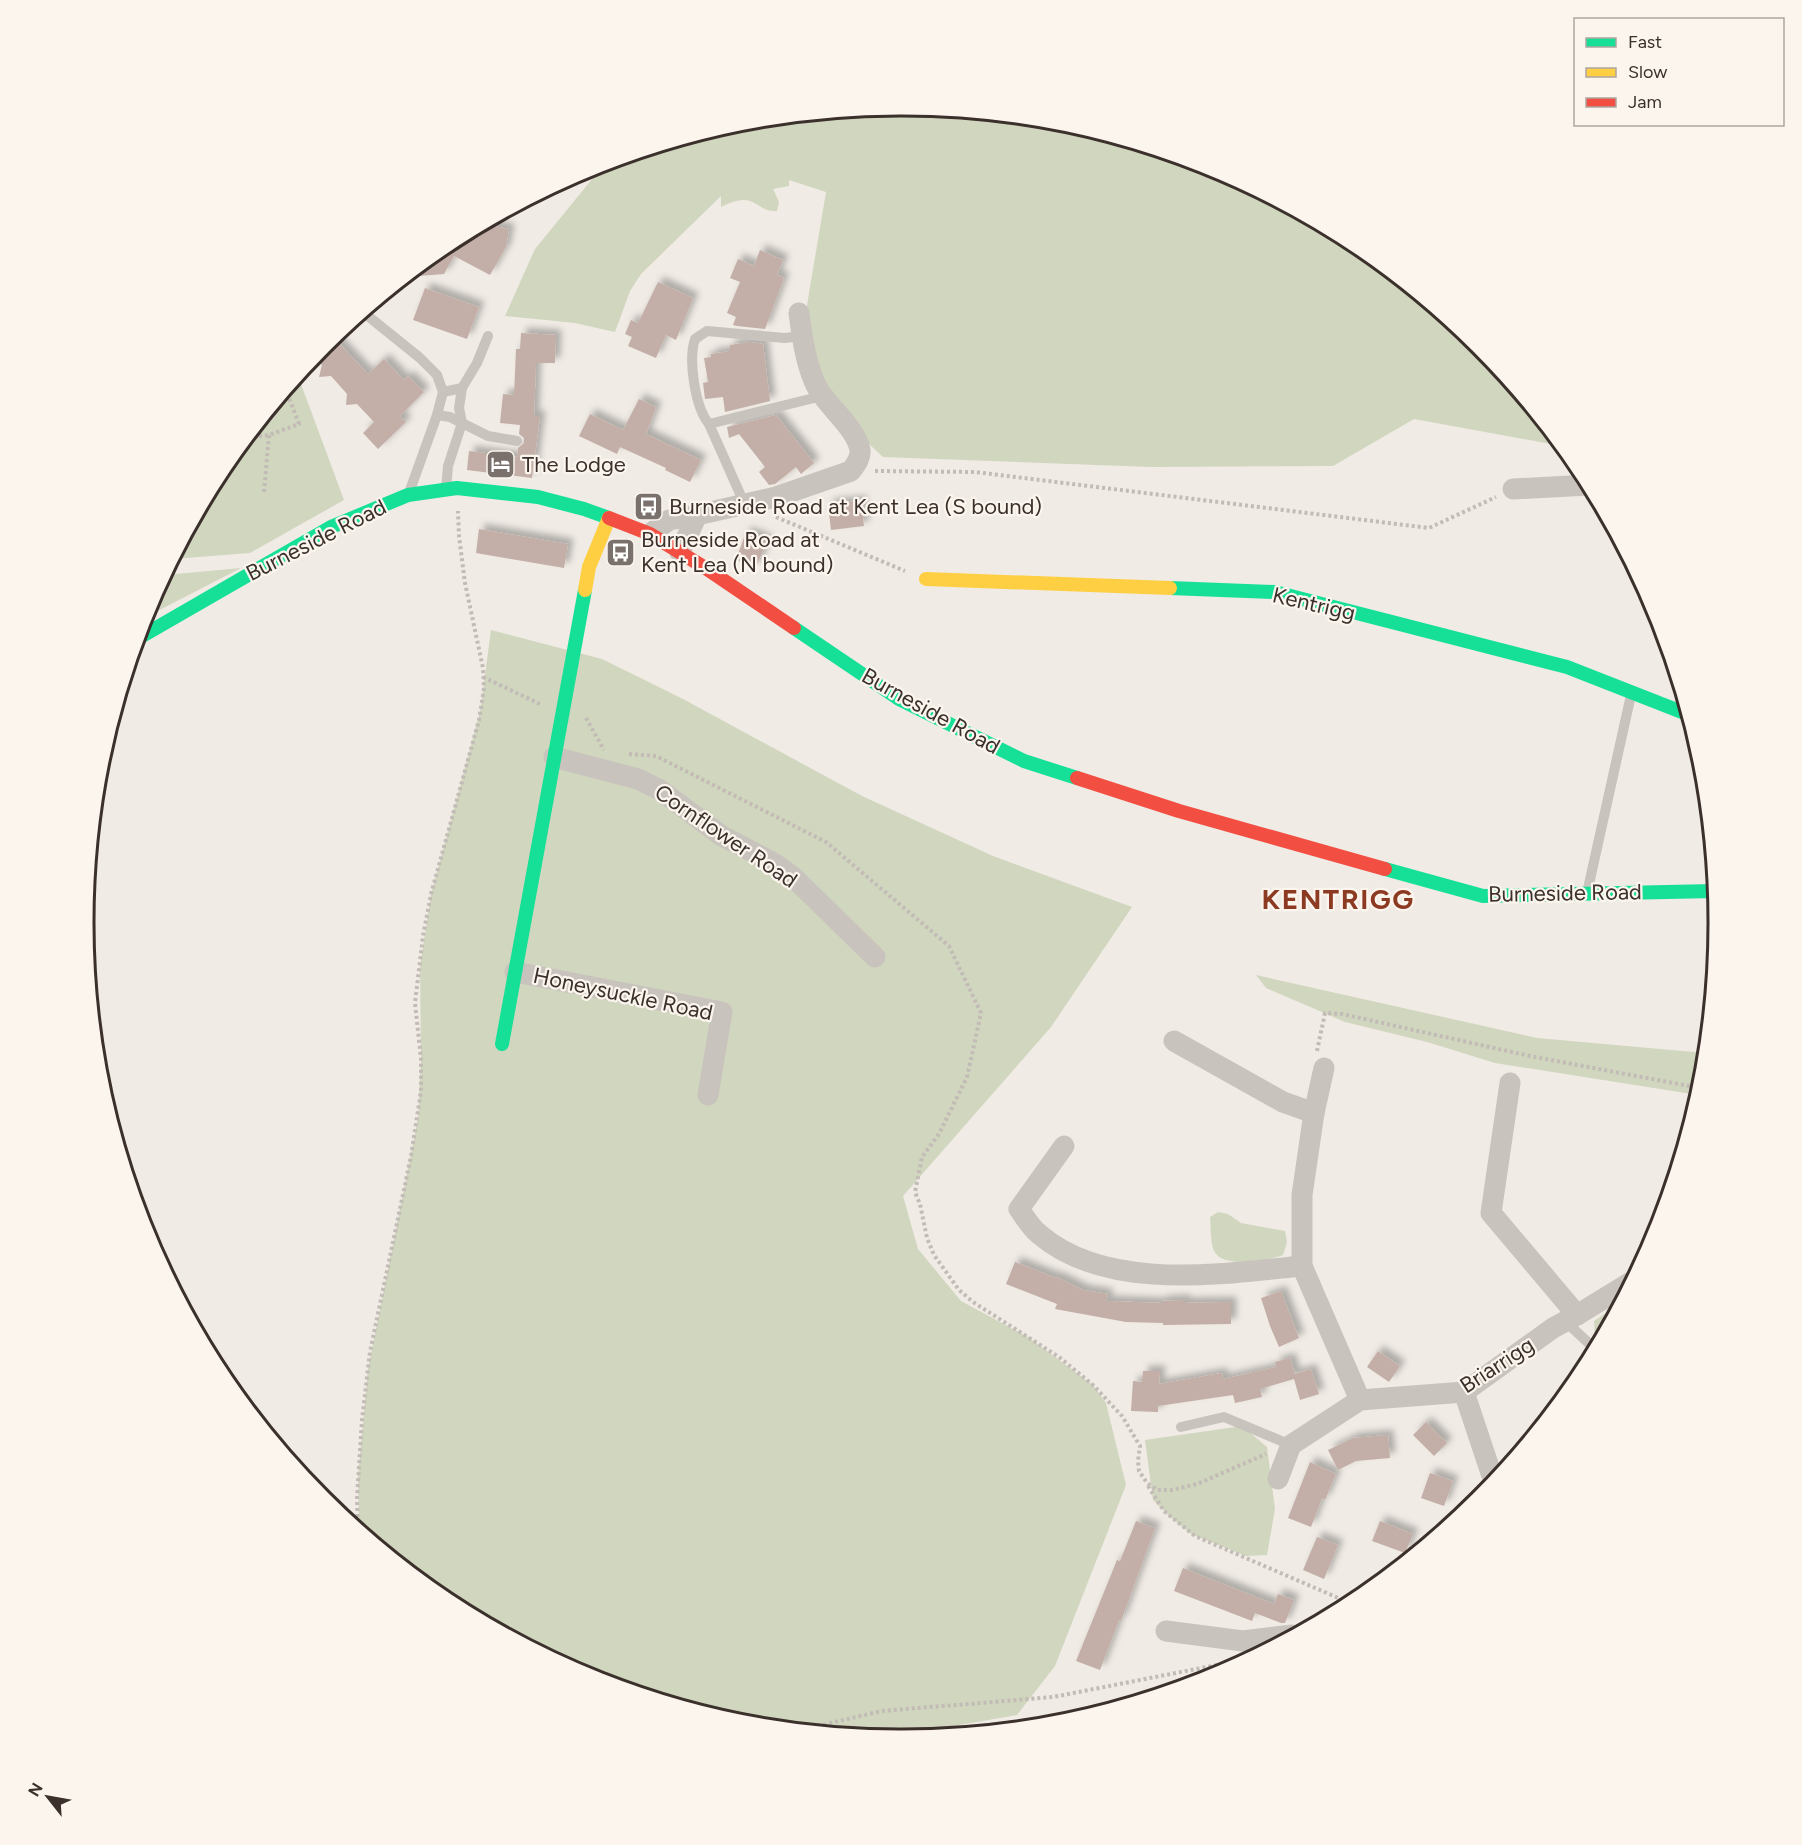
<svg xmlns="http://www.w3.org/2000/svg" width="1802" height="1845" viewBox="0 0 1802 1845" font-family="Figtree,sans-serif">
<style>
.green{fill:#d1d6bf}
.building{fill:#c3afa7;filter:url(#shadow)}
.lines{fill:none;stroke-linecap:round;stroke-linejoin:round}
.path{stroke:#c2bbb6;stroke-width:4;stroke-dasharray:3 3;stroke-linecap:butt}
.lane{stroke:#c9c3be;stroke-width:10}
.street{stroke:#c9c3be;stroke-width:21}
.fast{stroke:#16e098;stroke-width:14}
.slow{stroke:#ffcf43;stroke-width:14}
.jam{stroke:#f24e42;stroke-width:14}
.rail{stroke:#b1aca8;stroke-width:4.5;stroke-dasharray:1.5 4.5;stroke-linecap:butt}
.labels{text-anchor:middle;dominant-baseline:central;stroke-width:4.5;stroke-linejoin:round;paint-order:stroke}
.poi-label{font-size:22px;fill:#3b302b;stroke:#fbf5ee;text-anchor:start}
.street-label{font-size:22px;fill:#3b302b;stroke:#fbf5ee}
.district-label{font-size:28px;font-weight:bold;letter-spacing:1.5px;fill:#8c3b22;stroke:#fbf5ee}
.rim{fill:none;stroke:#3b302b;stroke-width:3}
</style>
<defs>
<filter id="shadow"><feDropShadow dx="5.5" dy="-5.5" stdDeviation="3" flood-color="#0004"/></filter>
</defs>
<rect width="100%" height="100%" fill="#f0ebe5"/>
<!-- green -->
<g class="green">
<path d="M901,106L1061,121L1214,168L1355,243L1479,345L1565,450L1551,444L1414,419L1333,466L1151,467L883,457L870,445L820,381L806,311L826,192L789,180V186L773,189L779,202L777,211C761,211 762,205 750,201C740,198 730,203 721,207V196L641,274L630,291L615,332L575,323L505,316L535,249L606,162L742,121Z"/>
<path d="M298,376L344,500L250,553L173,559L222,468Z"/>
<path d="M241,568L144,618L165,575Z"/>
<path d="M491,630L602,659L683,699L862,796L993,856L1132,907L1051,1027L903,1196L918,1249L961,1301L1028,1337L1093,1385L1106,1403L1126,1485L1055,1666L1017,1715L885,1738L741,1724L588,1677L447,1602L359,1529L358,1476L368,1369L418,1118L421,1059L420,967L431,894L480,712Z"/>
<path d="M1256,975L1537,1038L1705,1053L1702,1082L1698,1095L1495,1063L1427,1042L1345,1022L1266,988Z"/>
<path d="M1218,1212L1228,1214L1241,1223L1285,1231L1287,1242L1283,1255C1267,1261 1223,1269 1214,1251C1210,1241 1211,1227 1210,1217Z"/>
<path d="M1618,1305L1599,1341L1595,1337L1594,1321Z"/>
<path d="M1242,1426L1267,1447L1275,1509L1267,1555L1246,1556L1191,1534L1169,1516L1153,1500L1145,1440Z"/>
</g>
<!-- building -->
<g class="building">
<path d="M482,224L509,229L506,247L490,275L454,256L444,274L406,277L447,243Z"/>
<path d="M760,250L783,260L777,275L784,278L765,329L737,326L733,325L736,317L727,313L740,282L730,278L738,259L754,266Z"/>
<path d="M658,282L693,298L676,340L666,335L656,358L628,346L632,337L625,334L631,320L638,323Z"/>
<path d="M425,288L479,307L467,339L413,320Z"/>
<path d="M521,333L556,335L555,363H536L534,416H540L532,478L467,470L469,451L517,457L518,448L524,443V438L519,434L520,425L500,423L503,394L514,395L516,349H520Z"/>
<path d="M333,337L368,374L384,359L404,380L408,376L424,392L400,416L406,422L378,449L363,433L374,422L357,404L346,405L347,394L331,376L319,377L322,365L317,360L324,353L320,349Z"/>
<path d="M750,342L763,344L770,401L725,412L723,397L705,399L703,383L708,382L704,358L711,357V354L730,351V345Z"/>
<path d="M639,399L656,407L646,434L701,460L690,482L665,470L666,468L620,447L617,454L579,436L590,414L623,430Z"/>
<path d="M776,415L814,463L801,474L796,467L775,484L769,485L759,472L765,467L739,434L729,438L727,427Z"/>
<path d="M861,501L864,526L831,530L828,504Z"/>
<path d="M479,529L568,544L564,568L476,553Z"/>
<path d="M746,532L767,540L756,568L736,560Z"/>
<path d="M1015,1262L1056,1278L1057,1277L1083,1290L1108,1294L1106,1301L1162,1303V1301L1185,1300V1303L1231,1302V1324L1163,1325V1323L1126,1322L1055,1309L1057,1304L1006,1284Z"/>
<path d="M1281,1291L1299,1338L1279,1347L1270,1326L1261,1298Z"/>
<path d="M1378,1351L1400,1366L1389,1382L1367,1367Z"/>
<path d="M1290,1358L1295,1374L1311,1369L1319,1394L1300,1400L1294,1379L1260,1389L1262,1397L1235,1403L1233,1395L1158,1406V1412L1131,1411L1133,1381L1142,1382L1143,1371H1160L1159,1384L1222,1373L1223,1379L1276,1367L1275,1362Z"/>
<path d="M1426,1422L1447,1443L1434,1456L1413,1435Z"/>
<path d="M1388,1435L1390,1458L1356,1461L1338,1470L1328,1450L1353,1438Z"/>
<path d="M1310,1462L1336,1474L1325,1500L1322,1498L1311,1527L1288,1518Z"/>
<path d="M1430,1473L1453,1481L1444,1506L1421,1498Z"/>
<path d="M1136,1521L1155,1528L1121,1621L1119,1620L1100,1670L1076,1661L1117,1560L1120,1561Z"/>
<path d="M1380,1521L1413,1534L1405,1553L1372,1541Z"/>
<path d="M1317,1537L1338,1545L1324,1579L1303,1570Z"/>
<path d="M1183,1568L1274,1604L1278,1594L1294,1600L1285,1623H1281L1255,1613L1252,1621L1174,1591Z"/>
</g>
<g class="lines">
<!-- path -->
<g class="path">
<path d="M253,437L269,435L299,424L286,390"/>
<path d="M875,471L975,472L1429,528L1496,497"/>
<path d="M264,492L269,435"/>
<path d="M776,517L905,571"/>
<path d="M483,677L542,705"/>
<path d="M586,718L604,750"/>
<path d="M629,754L656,756L826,842L949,946L981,1013L967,1077L939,1134L922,1157L915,1192L920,1204L927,1238L934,1255L959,1290L973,1302L1059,1357L1093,1385L1122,1416L1140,1446L1138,1461L1139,1471L1147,1483L1157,1490H1172L1197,1484L1266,1454"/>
<path d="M1317,1051L1325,1013L1342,1014L1530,1056L1700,1088"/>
<path d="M1148,1486L1164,1511L1195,1536L1343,1600L1350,1605"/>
<path d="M358,1529L357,1498L362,1420L370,1352L411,1156L421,1091V1059L415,1003L423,936L431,894L479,720L484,688L483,668L465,583L459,536L458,511"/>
<path d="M800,1730L882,1711L1053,1697L1237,1661"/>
</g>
<!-- lane -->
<g class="lane">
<path d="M363,312L420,358L437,375L443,392L437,415L409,493"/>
<path d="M443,392L462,388L477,363L488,336"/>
<path d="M437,415L450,417L488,436L517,441"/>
<path d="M709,424L822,396"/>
<path d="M446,489L448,466L462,423L459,408L462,388"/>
<path d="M745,505L709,424C695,407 688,360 695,339L707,331L785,338L802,336"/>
<path d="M1587,893L1631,695"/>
<path d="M1565,1321L1595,1349"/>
<path d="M1181,1427L1224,1417L1291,1445"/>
</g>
<!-- street -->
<g class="street">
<path d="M1513,489L1589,485"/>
<path d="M650,534L669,520L697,515"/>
<path d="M680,552L697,515L776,497L851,471C856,464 861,458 860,450C856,426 823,404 814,381C805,359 802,336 799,313"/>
<path d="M554,757L638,779L660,790L722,836L774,863L793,877L875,957"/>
<path d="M515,972L722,1012L708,1095"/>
<path d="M1174,1041L1283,1102L1314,1113"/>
<path d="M1324,1068L1314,1113L1302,1195V1266L1360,1400"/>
<path d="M1510,1083L1491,1213L1577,1315"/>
<path d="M1064,1146L1019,1209C1025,1217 1031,1228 1039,1234C1106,1292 1221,1274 1302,1266"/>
<path d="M1464,1392L1494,1482"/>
<path d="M1278,1479L1291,1445L1360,1400L1464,1392L1553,1328L1577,1315L1631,1282"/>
<path d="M1166,1631L1243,1641L1292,1635"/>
</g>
<!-- fast -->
<g class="fast">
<path d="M1170,588L1275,592L1567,667L1687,714"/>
<path d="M794,628L899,699L1024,761L1077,778"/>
<path d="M137,639L331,527L408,495L457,488L538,497L584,509L609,518"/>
<path d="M1385,869L1483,896L1715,891"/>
<path d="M502,1044L585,590"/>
</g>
<!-- slow -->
<g class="slow">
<path d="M926,579L1170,588"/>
<path d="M585,590L589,567L609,518"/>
</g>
<!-- jam -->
<g class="jam">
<path d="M609,518L650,534L707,569L794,628"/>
<path d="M1077,778L1179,811L1385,869"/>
</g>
<!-- rail -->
<path class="rail" d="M1006,1729L1110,1709"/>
</g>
<!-- icons -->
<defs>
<symbol id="hotel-square" viewBox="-11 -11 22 22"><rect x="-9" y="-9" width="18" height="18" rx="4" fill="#7a716c" stroke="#fbf5ee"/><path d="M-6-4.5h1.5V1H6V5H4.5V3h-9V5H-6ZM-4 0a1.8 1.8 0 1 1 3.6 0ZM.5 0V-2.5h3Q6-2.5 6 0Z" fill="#fff"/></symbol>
<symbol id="bus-square" viewBox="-11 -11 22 22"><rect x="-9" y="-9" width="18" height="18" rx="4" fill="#7a716c" stroke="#fbf5ee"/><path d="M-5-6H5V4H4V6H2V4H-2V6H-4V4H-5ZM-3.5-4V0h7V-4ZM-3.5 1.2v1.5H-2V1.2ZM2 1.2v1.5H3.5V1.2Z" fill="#fff"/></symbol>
</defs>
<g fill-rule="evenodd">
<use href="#hotel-square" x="484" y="448" width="33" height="33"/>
<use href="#bus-square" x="632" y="490" width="33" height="33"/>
<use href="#bus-square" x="604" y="536" width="33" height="33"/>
</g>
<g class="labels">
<!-- poi labels -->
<g class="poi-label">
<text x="522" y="464">The Lodge</text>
<text x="669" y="506">Burneside Road at Kent Lea (S bound)</text>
<text x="641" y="539">Burneside Road at<tspan x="641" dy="25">Kent Lea (N bound)</tspan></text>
</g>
<!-- street labels -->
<g class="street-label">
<text transform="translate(316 540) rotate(-27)">Burneside Road</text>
<text transform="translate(1314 604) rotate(13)">Kentrigg</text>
<text transform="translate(931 711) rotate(29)">Burneside Road</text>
<text transform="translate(726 836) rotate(34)">Cornflower Road</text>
<text transform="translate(1565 893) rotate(-1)">Burneside Road</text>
<text transform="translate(623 994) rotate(12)">Honeysuckle Road</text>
<text transform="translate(1497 1365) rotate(-33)">Briarrigg</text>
</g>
<!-- district labels -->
<g class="district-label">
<text x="1338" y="899">KENTRIGG</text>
</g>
</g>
<!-- crop -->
<path d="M0 0H1802V1845H0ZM900 116H902A806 806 0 0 1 1708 922V923A806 806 0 0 1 902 1729H900A806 806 0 0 1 94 923V922A806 806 0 0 1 900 116Z" fill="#fbf5ee" fill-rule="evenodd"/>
<path class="rim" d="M900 116H902A806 806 0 0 1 1708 922V923A806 806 0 0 1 902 1729H900A806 806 0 0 1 94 923V922A806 806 0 0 1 900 116Z"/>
<!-- legend -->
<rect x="1574" y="18" width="210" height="108" fill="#fbf5ee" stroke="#aea6a0" stroke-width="1.5"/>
<rect x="1586" y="38" width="30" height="9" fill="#16e098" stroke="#aea6a0" stroke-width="1.5"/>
<text x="1628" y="48" font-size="18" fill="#3b302b">Fast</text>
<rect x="1586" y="68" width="30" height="9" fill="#ffcf43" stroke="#aea6a0" stroke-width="1.5"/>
<text x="1628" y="78" font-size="18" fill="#3b302b">Slow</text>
<rect x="1586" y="98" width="30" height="9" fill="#f24e42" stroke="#aea6a0" stroke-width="1.5"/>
<text x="1628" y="108" font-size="18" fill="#3b302b">Jam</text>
<!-- north arrow -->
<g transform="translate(48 1797) rotate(301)" stroke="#fbf5ee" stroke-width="4.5" paint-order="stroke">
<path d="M0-4.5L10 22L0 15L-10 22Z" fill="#3b302b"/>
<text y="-9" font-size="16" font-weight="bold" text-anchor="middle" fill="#3b302b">N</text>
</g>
</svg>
